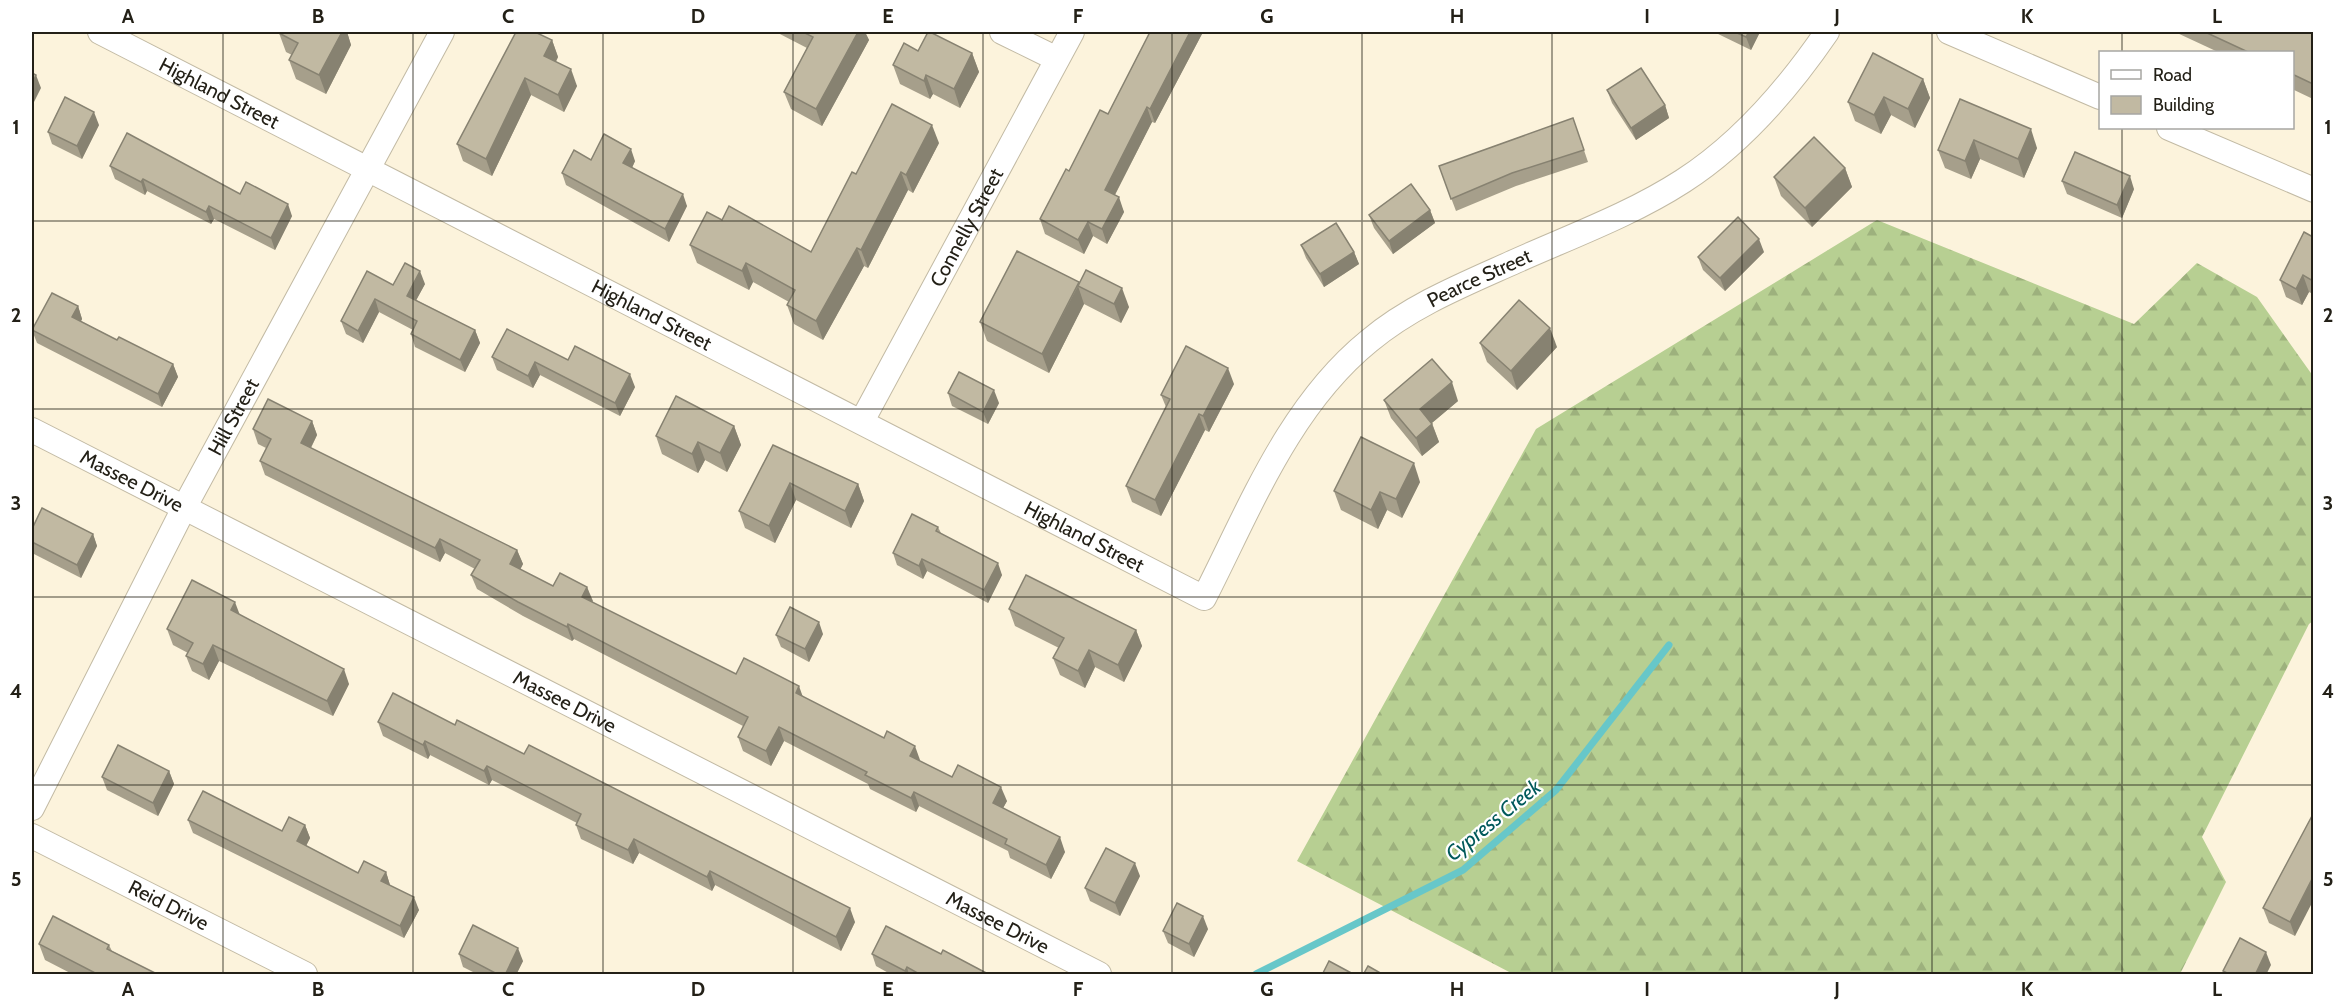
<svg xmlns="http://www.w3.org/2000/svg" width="2345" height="1006" viewBox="0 0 2345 1006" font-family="Cabin,sans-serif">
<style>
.forest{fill:url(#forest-firs)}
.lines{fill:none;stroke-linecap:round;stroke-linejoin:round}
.stream{stroke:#67c7c9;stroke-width:7}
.street-casing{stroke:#c2baa4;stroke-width:26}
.street{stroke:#fff;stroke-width:24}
.wall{fill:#a69f8b}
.shaded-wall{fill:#878271}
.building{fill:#c1b9a2;stroke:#878271;stroke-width:1.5}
.grid{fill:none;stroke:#232017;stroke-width:1.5;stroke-opacity:0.55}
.labels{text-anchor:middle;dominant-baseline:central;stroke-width:4.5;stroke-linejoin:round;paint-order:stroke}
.street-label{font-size:20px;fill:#232017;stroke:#fff}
.water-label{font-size:21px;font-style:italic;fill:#00595b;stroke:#fff}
.neatline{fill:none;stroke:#232017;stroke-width:2}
.grid-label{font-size:20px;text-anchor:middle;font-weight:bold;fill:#232017}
</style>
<defs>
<pattern id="forest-firs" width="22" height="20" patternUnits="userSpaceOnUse" patternTransform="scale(1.5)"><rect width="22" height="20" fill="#b7cf92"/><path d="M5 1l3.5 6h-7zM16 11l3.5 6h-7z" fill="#9db17d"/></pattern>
</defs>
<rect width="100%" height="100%" fill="#fcf3dc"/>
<!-- forest -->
<path class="forest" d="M1877,220L2134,324L2197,263L2257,297L2313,376V621L2309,624L2202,837L2226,882L2180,974H1513L1297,861L1536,429Z"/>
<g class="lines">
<!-- stream -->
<path class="stream" d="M1256,974L1463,870L1556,790L1669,645"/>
<defs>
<g id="street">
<path id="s1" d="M100,32L1204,598C1250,508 1289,406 1369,341C1412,305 1465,284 1516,261C1572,236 1632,214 1683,181C1742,143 1788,89 1827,32"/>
<path d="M1002,32L1057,59"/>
<path d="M1949,32L2100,97"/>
<path d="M2169,128L2314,190"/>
<path id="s2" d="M862,421L1072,32"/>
<path id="s3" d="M32,430L1099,974"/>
<path id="s4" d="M32,808L184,508L442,32"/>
<path id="s5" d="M32,836L305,974"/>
</g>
</defs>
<!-- street casing -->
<use href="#street" class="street-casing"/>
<!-- street -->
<use href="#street" class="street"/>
</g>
<!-- wall -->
<g class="wall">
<path d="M280,32H347L351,45L326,94L296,79L289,60L292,55L286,52L279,33Z"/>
<path d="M776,32H865L869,40L822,126L791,109L784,92L807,48Z"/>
<path d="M1150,32H1203L1155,123L1152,122L1115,195L1124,212L1107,244L1093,236L1084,254L1045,234L1040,219L1069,171L1108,114Z"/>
<path d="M1714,32H1760L1751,50Z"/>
<path d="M2175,32H2313V99L2292,89V52H2218Z"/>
<path d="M552,40L558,57L556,62L577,86L564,112L531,95L492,176L463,161L457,144Z"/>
<path d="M918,51L972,53L979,72L960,108L933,94L930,99L900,84L893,65Z"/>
<path d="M1923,79L1930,98L1915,128L1891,115L1881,134L1855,121L1848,102Z"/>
<path d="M1607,90L1665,105L1669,118L1636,140L1612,103Z"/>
<path d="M1960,99L2037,148L2024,178L1980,159L1971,179L1945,168L1938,150Z"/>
<path d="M1573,118L1588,162L1516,186L1456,211L1439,166Z"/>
<path d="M99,125L82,159L52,144L48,132Z"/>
<path d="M939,143L913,193L908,190L868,268L864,266L823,340L794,324L787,305L789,302L753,282L749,290L697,263L690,245L722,220L811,252L856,174Z"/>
<path d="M591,160L635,161L632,168L687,206L669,242L566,185L562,173Z"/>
<path d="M110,166L240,194L292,216L275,250L214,219L211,224L147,191L145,195L115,179Z"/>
<path d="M1845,168L1852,187L1812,227L1781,196L1774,177Z"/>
<path d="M2062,181L2134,189L2122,218L2067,194Z"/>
<path d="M1430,210L1435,223L1393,254L1374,228L1369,215Z"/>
<path d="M2313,237V294L2309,292L2302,305L2286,297L2280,280Z"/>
<path d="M1301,245L1354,252L1359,264L1324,287L1306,258Z"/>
<path d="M1017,251L1129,307L1121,323L1084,304L1049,373L987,341L980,322Z"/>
<path d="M1764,252L1725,291L1703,270L1698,257Z"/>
<path d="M425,284L416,300L475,330L480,343L465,372L415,347L411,334L413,330L379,312L363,343L346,334L341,321L393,285Z"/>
<path d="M78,306L82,319L81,321L117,340L173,364L178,377L162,407L37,343L32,330Z"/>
<path d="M1480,343L1557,347L1517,390L1487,362Z"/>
<path d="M492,357L568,360L635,387L620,416L540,375L533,388L497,370Z"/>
<path d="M1234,384L1209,432L1205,430L1161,516L1132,502L1126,486L1166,407L1161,395Z"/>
<path d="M948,393L999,403L988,424L952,406Z"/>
<path d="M1384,400L1458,401L1432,423L1439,442L1422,456L1391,418Z"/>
<path d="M312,421L317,435L311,448L517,550L523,564L520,570L553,586L587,587L592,602L736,674L803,697L920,761L952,777L1007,801L1003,808L1065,852L1051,879L1010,858L1008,851L919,806L916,812L870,789L868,784L784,741L771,766L743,751L738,737L743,726L574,639L572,641L523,616L477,589L471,575L475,569L445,553L440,562L265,475L260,461L266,448L258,444L253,429Z"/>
<path d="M734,426L741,445L727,472L705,460L698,473L662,454L656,436Z"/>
<path d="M773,445L858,484L864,501L851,528L796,500L775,543L745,528L739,511Z"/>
<path d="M1420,482L1402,518L1387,510L1378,529L1341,510L1334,491Z"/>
<path d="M938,527L941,533L1002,575L988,603L927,571L923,579L897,565L893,553Z"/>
<path d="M32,529L93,534L97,546L81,578L32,553Z"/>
<path d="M1009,609L1136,630L1142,646L1124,682L1095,667L1085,688L1060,675L1053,658L1059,648L1015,626Z"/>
<path d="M240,615L349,684L333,716L219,661L209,680L192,671L186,656L188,653L173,645L167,629Z"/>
<path d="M823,634L809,662L781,647L776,635Z"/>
<path d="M378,722L455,725L855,922L841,951L715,885L712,891L639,853L633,864L581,839L576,825L577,823L492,780L489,785L430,755L428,759L383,736Z"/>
<path d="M169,771L174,784L158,816L107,790L102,777Z"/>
<path d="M2313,814L2295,936L2269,923L2263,908Z"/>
<path d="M188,820L282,831L305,825L310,838L306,846L358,873L386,872L390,885L419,910L404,938L193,833Z"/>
<path d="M1140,876L1120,916L1090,901L1085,888Z"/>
<path d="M1208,929L1194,957L1168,943L1163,931Z"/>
<path d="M39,944L109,945L112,951L159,975H74L45,960Z"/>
<path d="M459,954L523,961L516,975H479L463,967Z"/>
<path d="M872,954H941L990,975H892L876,966Z"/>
</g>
<!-- shaded-wall -->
<g class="shaded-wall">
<path d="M342,32H347L351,45L326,94L319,75Z"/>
<path d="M858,32H865L869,40L822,126L816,109Z"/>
<path d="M1190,32H1203L1155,123L1150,109Z"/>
<path d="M1749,32H1760L1751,50L1746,37Z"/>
<path d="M552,40L558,57L550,72L544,56Z"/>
<path d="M972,53L979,72L960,108L954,89Z"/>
<path d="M571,69L577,86L564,112L558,95Z"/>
<path d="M36,75L41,88L32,106V84Z"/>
<path d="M926,75L933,94L930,99L924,81Z"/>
<path d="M525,78L531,95L492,176L486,159Z"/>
<path d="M1923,79L1930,98L1915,128L1908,109Z"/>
<path d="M1884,97L1891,115L1881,134L1874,115Z"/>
<path d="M1665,105L1669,118L1636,140L1631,128Z"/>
<path d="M1147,107L1152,122L1110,204L1105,190Z"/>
<path d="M94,112L99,125L82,159L77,146Z"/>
<path d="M932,125L939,143L913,193L906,175Z"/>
<path d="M2031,129L2037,148L2024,178L2018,159Z"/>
<path d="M1974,140L1980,159L1971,179L1965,161Z"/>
<path d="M631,149L635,161L628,176L623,163Z"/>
<path d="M1845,168L1852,187L1812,227L1805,208Z"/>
<path d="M901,172L908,190L868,268L861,250Z"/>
<path d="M2130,176L2134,189L2122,218L2117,205Z"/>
<path d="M143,179L147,191L145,195L141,182Z"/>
<path d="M683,194L687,206L669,242L665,229Z"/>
<path d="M1119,197L1124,212L1107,244L1102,229Z"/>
<path d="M288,204L292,216L275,250L271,238Z"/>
<path d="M209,206L214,219L211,224L206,212Z"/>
<path d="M1430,210L1435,223L1393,254L1389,241Z"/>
<path d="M1088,222L1093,236L1084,254L1078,240Z"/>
<path d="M1759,239L1764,252L1725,291L1720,278Z"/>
<path d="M857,248L864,266L823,340L816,321Z"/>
<path d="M1354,252L1359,264L1324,287L1320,274Z"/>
<path d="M746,263L753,282L749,290L742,271Z"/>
<path d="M420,271L425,284L412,308L407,296Z"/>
<path d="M2303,275L2309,292L2302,305L2296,289Z"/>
<path d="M1078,286L1084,304L1049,373L1042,354Z"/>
<path d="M1122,288L1129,307L1121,323L1114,304Z"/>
<path d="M375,299L379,312L363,343L358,331Z"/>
<path d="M78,306L82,319L77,329L72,317Z"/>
<path d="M1550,328L1557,347L1517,390L1511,371Z"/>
<path d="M475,330L480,343L465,372L460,360Z"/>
<path d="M535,362L540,375L533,388L528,376Z"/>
<path d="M173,364L178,377L162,407L158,394Z"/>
<path d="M1228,368L1234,384L1209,432L1203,416Z"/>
<path d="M630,374L635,387L620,416L615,403Z"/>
<path d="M1452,382L1458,401L1427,427L1420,409Z"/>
<path d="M994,390L999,403L988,424L983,412Z"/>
<path d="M1199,414L1205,430L1161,516L1155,500Z"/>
<path d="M312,421L317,435L306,457L301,443Z"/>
<path d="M1432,424L1439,442L1422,456L1416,438Z"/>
<path d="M734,426L741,445L727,472L720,453Z"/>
<path d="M698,442L705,460L698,473L692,454Z"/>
<path d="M1414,463L1420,482L1402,518L1396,499Z"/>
<path d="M790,483L796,500L775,543L769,526Z"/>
<path d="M858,484L864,501L851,528L845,511Z"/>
<path d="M1380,492L1387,510L1378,529L1371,510Z"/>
<path d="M93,534L97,546L81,578L77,565Z"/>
<path d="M440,539L445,553L440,562L435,548Z"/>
<path d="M517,550L523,564L515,579L510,564Z"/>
<path d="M922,559L927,571L923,579L919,566Z"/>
<path d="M998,563L1002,575L988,603L984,590Z"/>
<path d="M587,587L593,601L588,611L582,597Z"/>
<path d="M235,602L241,618L231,610Z"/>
<path d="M819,622L823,634L809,662L805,649Z"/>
<path d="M568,624L574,639L572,641L567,627Z"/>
<path d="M1136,630L1142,646L1124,682L1118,665Z"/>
<path d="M213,645L219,661L209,680L203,664Z"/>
<path d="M1089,650L1095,667L1085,688L1078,671Z"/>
<path d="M344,669L349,684L333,716L327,701Z"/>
<path d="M799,686L804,700L796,693Z"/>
<path d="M779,727L784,741L771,766L766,751Z"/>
<path d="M425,741L430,755L428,759L423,745Z"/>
<path d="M915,746L920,760L915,770L910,756Z"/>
<path d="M487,766L492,780L489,785L484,771Z"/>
<path d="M169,771L174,784L158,816L153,803Z"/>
<path d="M1001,787L1007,801L998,817L993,803Z"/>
<path d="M914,792L919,806L916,812L911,798Z"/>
<path d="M305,825L310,838L302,854L297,841Z"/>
<path d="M1060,837L1065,852L1051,879L1046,865Z"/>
<path d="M634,839L639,853L633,864L628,850Z"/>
<path d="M1135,863L1140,876L1120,916L1115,903Z"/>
<path d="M710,871L715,885L712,891L707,877Z"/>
<path d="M386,872L390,885L386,893L381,881Z"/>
<path d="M2313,877V901L2295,936L2290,922Z"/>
<path d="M414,897L419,910L404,938L400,926Z"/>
<path d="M850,908L855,922L841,951L836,937Z"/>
<path d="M1203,916L1208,929L1194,957L1189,944Z"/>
<path d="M518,948L523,961L516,975H505Z"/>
<path d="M2266,952L2271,965L2266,975H2255Z"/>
<path d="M907,967L909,975H906L905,971Z"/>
</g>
<!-- building -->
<g class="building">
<path d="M280,32H342L319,75L289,60L298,43L279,33Z"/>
<path d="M516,32H535L552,40L544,56L571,69L558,95L525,78L486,159L457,144Z"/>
<path d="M803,32H858L816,109L784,92L813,37Z"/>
<path d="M928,32H930L972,53L954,89L926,75L924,81L893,65L904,43L918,51Z"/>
<path d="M1150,32H1190L1150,109L1147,107L1105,190L1119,197L1102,229L1088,222L1078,240L1040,219L1066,169L1069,171L1100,110L1108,114Z"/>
<path d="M1735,32H1749L1746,37Z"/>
<path d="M2205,32H2313V84L2292,74V52H2248Z"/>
<path d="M1873,53L1923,79L1908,109L1884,97L1874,115L1848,102Z"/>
<path d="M1641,68L1665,105L1631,128L1607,90Z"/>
<path d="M32,73L36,75L32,84Z"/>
<path d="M65,97L94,112L77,146L48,132Z"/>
<path d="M1960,99L2031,129L2018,159L1974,140L1965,161L1938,150Z"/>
<path d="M892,104L932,125L906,175L901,172L861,250L857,248L816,321L787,305L795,290L746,263L742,271L690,245L707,212L722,220L729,206L811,252L852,172L856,174Z"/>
<path d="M1573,118L1584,150L1512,173L1451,199L1439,166Z"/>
<path d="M127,133L240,194L246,182L288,204L271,238L209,206L206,212L143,179L141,182L110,166Z"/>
<path d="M604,134L631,149L623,163L683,194L665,229L562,173L574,150L591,160Z"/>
<path d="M1814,137L1845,168L1805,208L1774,177Z"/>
<path d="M2075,152L2130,176L2117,205L2062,181Z"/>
<path d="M1411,184L1430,210L1389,241L1369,215Z"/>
<path d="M1738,217L1759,239L1720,278L1698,257Z"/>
<path d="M1336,223L1354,252L1320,274L1301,245Z"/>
<path d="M2304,232L2313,237V281L2303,275L2296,289L2280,280Z"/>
<path d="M1017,251L1079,282L1042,354L980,322Z"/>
<path d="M405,263L420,271L407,296L475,330L460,360L411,334L417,321L375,299L358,331L341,321L367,271L393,285Z"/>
<path d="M1086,270L1122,288L1114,304L1078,286Z"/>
<path d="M52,293L78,306L72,317L117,340L119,337L173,364L158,394L32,330Z"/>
<path d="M1519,300L1550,328L1511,371L1480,343Z"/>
<path d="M507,329L568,360L575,346L630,374L615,403L535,362L528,376L492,357Z"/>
<path d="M1186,346L1228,368L1203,416L1199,414L1155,500L1126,486L1170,399L1161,395Z"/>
<path d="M1432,359L1452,382L1420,409L1432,424L1416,438L1384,400Z"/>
<path d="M959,372L994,390L983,412L948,393Z"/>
<path d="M676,396L734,426L720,453L698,442L692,454L656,436Z"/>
<path d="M268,399L312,421L301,443L517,550L510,564L553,586L560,573L587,587L582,597L736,674L744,658L799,686L796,693L884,738L887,731L915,746L910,756L952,777L958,765L1001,787L993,803L1060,837L1046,865L1005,844L1007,839L914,792L911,798L865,775L867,772L779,727L766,751L738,737L748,717L568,624L567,627L518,602L471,575L480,560L440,539L435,548L260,461L271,439L253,429Z"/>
<path d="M1361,437L1414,463L1396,499L1380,492L1371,510L1334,491Z"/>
<path d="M773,445L858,484L845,511L790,483L769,526L739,511Z"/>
<path d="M42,508L93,534L77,565L32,542V529Z"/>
<path d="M912,514L938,527L936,531L998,563L984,590L922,559L919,566L893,553Z"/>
<path d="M1026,575L1136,630L1118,665L1089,650L1078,671L1053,658L1064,638L1009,609Z"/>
<path d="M192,580L235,602L231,610L344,669L327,701L213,645L203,664L186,656L193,643L167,629Z"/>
<path d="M790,607L819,622L805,649L776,635Z"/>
<path d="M393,693L455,725L457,720L524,754L529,745L850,908L836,937L710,871L707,877L634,839L628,850L576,825L581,814L487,766L484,771L425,741L423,745L378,722Z"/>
<path d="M118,745L169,771L153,803L102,777Z"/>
<path d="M203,791L282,831L289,817L305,825L297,841L358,873L364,861L386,872L381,881L414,897L400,926L188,820Z"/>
<path d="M2313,814V877L2290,922L2263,908Z"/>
<path d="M1106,848L1135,863L1115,903L1085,888Z"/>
<path d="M1177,903L1203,916L1189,944L1163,931Z"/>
<path d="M53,916L109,945L107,949L159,975H99L39,944Z"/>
<path d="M473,925L518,948L505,975H499L459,954Z"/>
<path d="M886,926L941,954L943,950L990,975H921L907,967L905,971L872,954Z"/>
<path d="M2240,938L2266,952L2255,975H2231L2223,971Z"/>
<path d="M1329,961L1355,975H1322Z"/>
<path d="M1368,966L1384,975H1363Z"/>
</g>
<!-- grid -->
<path class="grid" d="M223,32V974M413,32V974M603,32V974M793,32V974M983,32V974M1172,32V974M1362,32V974M1552,32V974M1742,32V974M1932,32V974M2122,32V52M2122,128V974M32,221H2314M32,409H2314M32,597H2314M32,785H2314"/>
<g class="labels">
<!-- street labels -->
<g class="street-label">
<text stroke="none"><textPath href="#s1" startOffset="134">Highland Street</textPath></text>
<text stroke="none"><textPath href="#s2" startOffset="220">Connelly Street</textPath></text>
<text stroke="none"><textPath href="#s1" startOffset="1676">Pearce Street</textPath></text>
<text stroke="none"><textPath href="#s1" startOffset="620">Highland Street</textPath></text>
<text stroke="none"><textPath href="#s4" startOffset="440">Hill Street</textPath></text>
<text stroke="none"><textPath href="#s3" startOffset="112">Massee Drive</textPath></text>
<text stroke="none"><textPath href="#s1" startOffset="1106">Highland Street</textPath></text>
<text stroke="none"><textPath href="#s3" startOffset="598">Massee Drive</textPath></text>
<text stroke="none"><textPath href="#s5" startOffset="153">Reid Drive</textPath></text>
<text stroke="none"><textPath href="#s3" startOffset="1084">Massee Drive</textPath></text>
</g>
<!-- water labels -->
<g class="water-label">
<text transform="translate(1493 820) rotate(-39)">Cypress Creek</text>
</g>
</g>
<!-- border -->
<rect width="2345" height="1006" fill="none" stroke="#ffffff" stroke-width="66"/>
<!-- legend -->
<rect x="2099" y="51" width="195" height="78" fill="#ffffff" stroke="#a7a6a2" stroke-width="1.5"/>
<rect x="2111" y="70" width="30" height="9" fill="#ffffff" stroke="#a7a6a2" stroke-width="1.5"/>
<text x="2153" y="81" font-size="18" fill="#232017">Road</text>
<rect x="2111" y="96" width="30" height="18" fill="#c1b9a2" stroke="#a7a6a2" stroke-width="1.5"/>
<text x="2153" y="111" font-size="18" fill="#232017">Building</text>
<rect x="33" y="33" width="2279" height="940" class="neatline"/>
<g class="grid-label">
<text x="128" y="23">A</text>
<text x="318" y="23">B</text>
<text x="508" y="23">C</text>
<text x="698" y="23">D</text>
<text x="888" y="23">E</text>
<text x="1078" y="23">F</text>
<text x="1267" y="23">G</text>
<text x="1457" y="23">H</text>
<text x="1647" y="23">I</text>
<text x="1837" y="23">J</text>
<text x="2027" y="23">K</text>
<text x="2217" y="23">L</text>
<text x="16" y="134">1</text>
<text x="2328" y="134">1</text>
<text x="16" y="322">2</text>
<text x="2328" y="322">2</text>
<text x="16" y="510">3</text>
<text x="2328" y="510">3</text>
<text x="16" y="698">4</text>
<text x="2328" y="698">4</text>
<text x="16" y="886">5</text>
<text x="2328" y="886">5</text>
<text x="128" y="996">A</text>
<text x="318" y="996">B</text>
<text x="508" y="996">C</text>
<text x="698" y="996">D</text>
<text x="888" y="996">E</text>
<text x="1078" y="996">F</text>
<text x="1267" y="996">G</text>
<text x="1457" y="996">H</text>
<text x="1647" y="996">I</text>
<text x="1837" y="996">J</text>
<text x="2027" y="996">K</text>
<text x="2217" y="996">L</text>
</g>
</svg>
